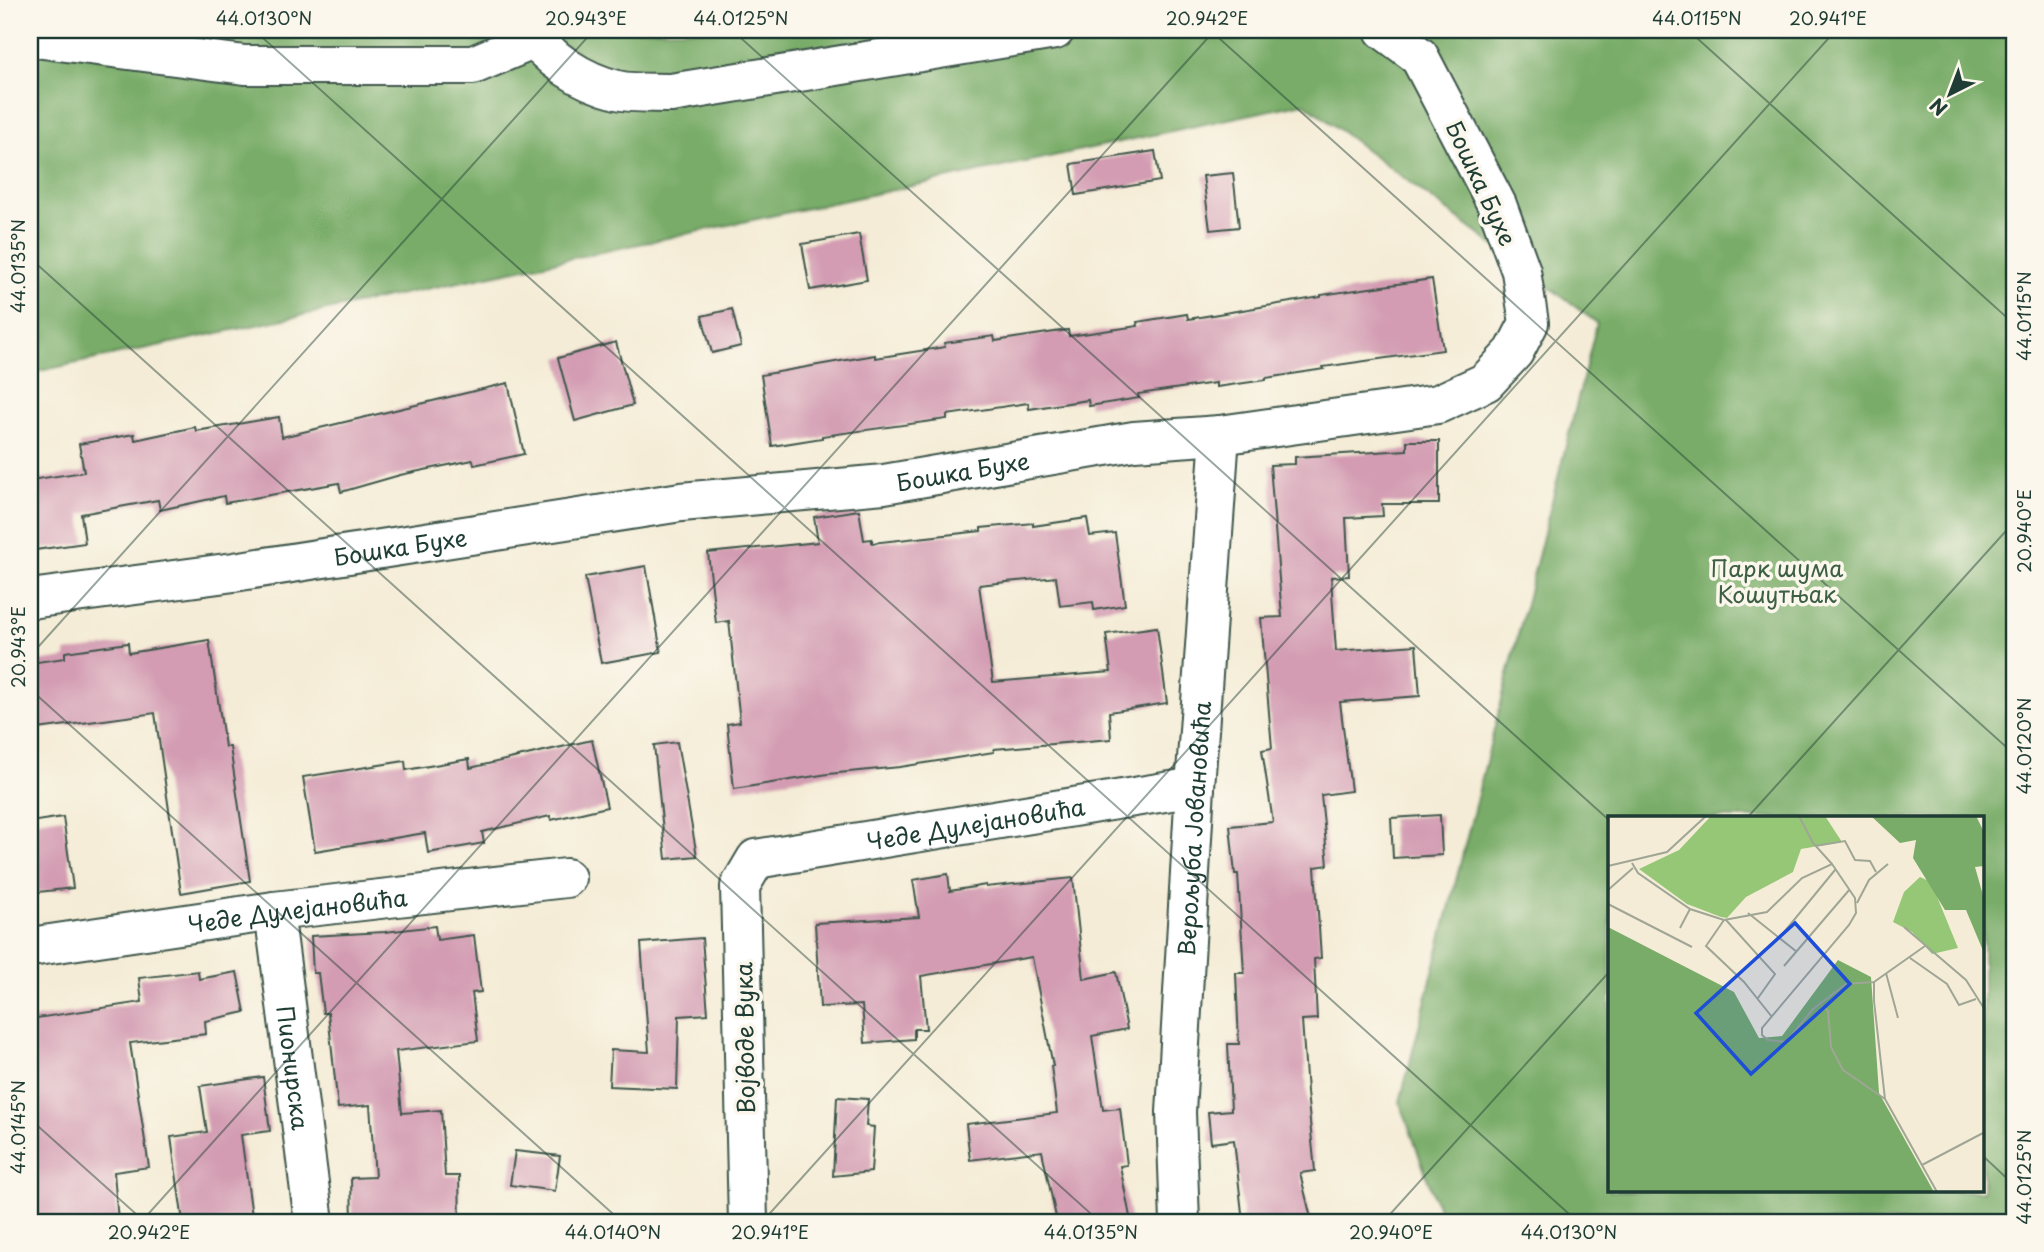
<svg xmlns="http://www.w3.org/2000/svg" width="2044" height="1252" viewBox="0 0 2044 1252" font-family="'Playpen Sans',sans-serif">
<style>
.forest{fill:#78ac68;stroke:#4c744e;stroke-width:2;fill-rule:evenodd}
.building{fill:#d39cb2}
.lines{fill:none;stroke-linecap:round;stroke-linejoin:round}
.minor-casing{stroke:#3f574c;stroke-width:42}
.minor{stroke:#fff;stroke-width:38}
.ticks{fill:none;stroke:#1f3d34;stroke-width:2;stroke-opacity:0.45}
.labels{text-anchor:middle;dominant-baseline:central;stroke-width:7;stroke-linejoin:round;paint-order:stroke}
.street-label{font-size:23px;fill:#1f3d34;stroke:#fbf7ec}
.park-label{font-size:23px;fill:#3d6045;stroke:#fbf7ec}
.inset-road{fill:none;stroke:#9fa695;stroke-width:2}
.view{fill:#1d4ed8;fill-opacity:0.15;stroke:#1d4ed8;stroke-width:3.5}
.inset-edge{fill:none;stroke:#1f3d34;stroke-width:3.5}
.neatline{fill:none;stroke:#1f3d34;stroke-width:2.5}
.ticks-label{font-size:18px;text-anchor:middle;fill:#1f3d34}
</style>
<rect width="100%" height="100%" fill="#fbf7ec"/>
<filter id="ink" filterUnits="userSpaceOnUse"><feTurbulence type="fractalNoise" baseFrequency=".0143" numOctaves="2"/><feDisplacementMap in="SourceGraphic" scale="14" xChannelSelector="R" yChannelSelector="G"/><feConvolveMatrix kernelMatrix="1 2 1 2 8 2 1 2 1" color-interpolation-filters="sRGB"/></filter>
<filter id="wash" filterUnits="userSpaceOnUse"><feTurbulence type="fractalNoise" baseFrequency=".00686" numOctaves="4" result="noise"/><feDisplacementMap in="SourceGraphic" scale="28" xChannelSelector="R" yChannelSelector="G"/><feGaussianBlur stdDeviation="1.57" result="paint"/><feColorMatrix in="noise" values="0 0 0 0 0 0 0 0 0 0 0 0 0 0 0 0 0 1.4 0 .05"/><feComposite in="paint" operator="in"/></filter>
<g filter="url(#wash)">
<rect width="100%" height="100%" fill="#f4ecd6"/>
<!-- forest -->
<path class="forest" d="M30,30H2014V1222H1443L1400,1102L1597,323L1304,103L30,373ZM1610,818H1983V1191H1610Z"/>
<g id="blocks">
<!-- building -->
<g class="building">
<path d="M1155,151L1160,181L1076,195L1071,164Z"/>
<path d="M1233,173L1239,227L1210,230L1203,176Z"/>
<path d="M859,234L867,280L810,290L802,244Z"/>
<path d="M1432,279L1443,350L1323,367L1324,369L1266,378V380L1216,387V383L1138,394L1139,398L1089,406L1088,400L1029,409L1028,403L947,415V419L822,436V438L772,446L761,375L875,355V358L945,347L944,343L994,336L995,341L1068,330L1069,336L1138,326L1137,322L1187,314L1188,319L1321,297V295Z"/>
<path d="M732,309L741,346L712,353L702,316Z"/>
<path d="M616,342L633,405L575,421L558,358Z"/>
<path d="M508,383L524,454L474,465L473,460L400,475L341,492L339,483L225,503L224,496L160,510L158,500L81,514L85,543L35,550L30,514V480L84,472L79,444L134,434L135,440L195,427L196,431L279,417L282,437Z"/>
<path d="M1407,441H1439V504H1382L1383,516L1346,518L1349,576L1331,577L1336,651L1416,645L1420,696L1340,702L1351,791L1321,795L1328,865L1315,867L1321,958L1314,959L1317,1019L1302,1020L1307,1092L1315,1171L1300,1173L1312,1222H1243L1234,1140L1211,1143L1208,1112L1231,1110L1228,1044H1239L1236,973H1244L1238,874H1235L1230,826L1273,822L1262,750L1272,748L1261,618L1282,617L1270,465L1295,464V457L1407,450Z"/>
<path d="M859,510L864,540L872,539V543L981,531V528L1033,523V526L1087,518L1090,536L1115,533L1125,605L1094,610L1093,602L1060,606L1056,577L979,585L993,682L1111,672L1106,634L1157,627L1167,703L1109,712L1111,739L994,749V752L900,767L828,774L734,789L727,724L740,722L729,621L716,623L708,553L818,542L814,517Z"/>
<path d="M646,566L661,652L601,663L585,577Z"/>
<path d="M209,640L225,747H230L250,881L181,893L155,713L30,730V663L65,658V652L128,643L129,653Z"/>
<path d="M592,740L607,807L551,820L550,816L482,832L484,843L428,853L425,833L315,851L303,777L405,761L406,770L469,759L470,768Z"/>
<path d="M677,742L697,856L666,859L654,745Z"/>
<path d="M1440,815L1442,855L1393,858L1391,818Z"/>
<path d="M63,817L73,888L30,893V822Z"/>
<path d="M948,874L950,891L986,885V887L1073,878L1084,979L1116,972L1127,1029L1092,1036L1103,1110L1120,1108L1127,1165L1120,1166L1131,1222H1057L1042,1151L970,1160L966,1124L1057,1113L1051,1066H1053L1032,957L921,976L926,1029H914V1039L865,1043L862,1005L820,1007L815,923L919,917L913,880Z"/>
<path d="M435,926L437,940L474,935L481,992L472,993L478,1041L396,1051L402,1113L441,1110L445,1176H459L460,1222H352L351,1178L375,1177L370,1105L338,1108L328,1013H323L318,973H313L311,936L385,932Z"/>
<path d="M702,938L708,1014L679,1016L677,1089L609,1086L611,1050L649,1052L641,943Z"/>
<path d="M198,971L199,979L237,972L245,1012L205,1021L206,1034L130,1043L149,1167L114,1172L118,1222H30V1019L142,1002L139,978Z"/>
<path d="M263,1077L270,1131L241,1135L252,1216L206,1222H183L171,1137L207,1132L200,1086Z"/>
<path d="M837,1097L868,1099L866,1126L874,1127L871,1172L833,1176Z"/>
<path d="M515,1151L560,1156L555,1191L510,1185Z"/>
</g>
</g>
</g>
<g filter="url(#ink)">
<use href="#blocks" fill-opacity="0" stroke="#3f574c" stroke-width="2"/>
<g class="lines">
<defs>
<g id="minor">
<path d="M529,30C548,60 582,81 617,90C634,94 654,92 671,93L1055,30"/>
<path d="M30,31L43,39L245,65H473L535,39"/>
<path id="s1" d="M30,599L234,572L681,502L884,484L1134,441L1220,435L1438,404L1486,382L1514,352L1529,323L1521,271L1497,205L1419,56L1384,30"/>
<path id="s2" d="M274,911L314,1222"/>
<path id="s3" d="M30,947L274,911L566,878"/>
<path id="s4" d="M748,1222L740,886L756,859L1195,787"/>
<path id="s5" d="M1180,1222L1176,1112L1195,787L1220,435"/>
</g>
</defs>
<!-- minor casing -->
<use href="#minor" class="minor-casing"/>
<!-- minor -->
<use href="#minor" class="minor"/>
</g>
</g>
<!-- ticks -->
<path class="ticks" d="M254,30L1578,1222M732,30L1610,821M1210,30L2014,754M1688,30L2014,324M30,258L1100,1222M30,656L594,30M30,689L622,1222M1747,818L2014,522M30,1119L145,1222M1983,1156L2014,1185M141,1222L1215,30M762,1222L1836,30M1383,1222L1610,971M2004,1222L2014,1211"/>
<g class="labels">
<!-- street labels -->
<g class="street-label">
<text transform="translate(1482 183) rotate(65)">Бошка Бухе</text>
<text stroke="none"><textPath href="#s1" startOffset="942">Бошка Бухе</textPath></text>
<text stroke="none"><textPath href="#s1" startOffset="374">Бошка Бухе</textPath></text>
<text stroke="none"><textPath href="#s4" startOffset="590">Чеде Дулејановића</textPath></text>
<text stroke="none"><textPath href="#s5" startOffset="394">Верољуба Јовановића</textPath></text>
<text stroke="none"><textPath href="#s3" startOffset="270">Чеде Дулејановића</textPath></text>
<text transform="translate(744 1038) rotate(-91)">Војводе Вука</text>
<text stroke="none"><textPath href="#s2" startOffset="158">Пионирска</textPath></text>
</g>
<!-- park labels -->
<g class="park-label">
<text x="1777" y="567">Парк шума<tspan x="1777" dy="26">Кошутњак</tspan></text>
</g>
</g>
<!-- overview -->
<g transform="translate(1608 816)">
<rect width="376" height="376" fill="#f4ecd6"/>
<path d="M103,0H217L234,26L193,33L185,56L138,81L119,102L113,101L79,88L31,53L71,34ZM312,61L323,66L350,132L324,138L304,116L285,106L296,76Z" fill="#96c777"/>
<path d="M263,0H368L376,16V50L367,51L376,83V137L358,94H337L305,42L308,24L292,27ZM0,111L126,176L151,222L174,220L230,144L263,161L271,277L326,376H0Z" fill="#78ac68"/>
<path class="inset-road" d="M191,0L205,27L224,48M207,30L237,25L247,44L262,45L268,56M24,47L30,57L82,93L116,104M0,50L59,36L98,0M0,74L25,52M249,87L261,64L280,48M0,88L84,131M140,97L189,136M116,104L159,96L194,62L224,48L247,82L248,97L241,109L154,212V219L160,224L178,226L205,193L238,168L266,166M116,104L98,130L136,166L164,201M118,104L167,158L150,182M296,111L358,164L377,194M72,112L82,93M172,121L227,54M317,130L266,166V185L277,283L329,376M302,142L339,168L351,189L368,183M176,150L242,73M278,157L290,202M214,190L220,195L223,231L235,254L277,283M314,349L375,317"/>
<path class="view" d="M187,107L242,168L143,258L88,197Z"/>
<rect width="376" height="376" class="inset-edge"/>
</g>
<!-- margin -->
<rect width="2044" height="1252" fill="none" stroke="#fbf7ec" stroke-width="77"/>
<!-- north arrow -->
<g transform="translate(1950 94) rotate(222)" stroke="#fbf7ec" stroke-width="5" paint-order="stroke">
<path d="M0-5L12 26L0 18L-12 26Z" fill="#1f3d34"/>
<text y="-10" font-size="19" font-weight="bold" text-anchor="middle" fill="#1f3d34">N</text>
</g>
<rect x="38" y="38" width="1968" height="1176" class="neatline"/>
<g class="ticks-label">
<text x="264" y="25">44.0130°N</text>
<text x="586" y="25">20.943°E</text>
<text x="741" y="25">44.0125°N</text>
<text x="1207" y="25">20.942°E</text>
<text x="1697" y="25">44.0115°N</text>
<text x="1828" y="25">20.941°E</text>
<text transform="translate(19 266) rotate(-90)" y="6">44.0135°N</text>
<text transform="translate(2025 316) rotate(-90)" y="6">44.0115°N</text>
<text transform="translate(2025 531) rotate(-90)" y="6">20.940°E</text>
<text transform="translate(19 647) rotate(-90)" y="6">20.943°E</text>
<text transform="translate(2025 746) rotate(-90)" y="6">44.0120°N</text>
<text transform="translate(19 1127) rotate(-90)" y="6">44.0145°N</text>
<text transform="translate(2025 1177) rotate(-90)" y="6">44.0125°N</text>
<text x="149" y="1239">20.942°E</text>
<text x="613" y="1239">44.0140°N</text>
<text x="770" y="1239">20.941°E</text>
<text x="1091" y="1239">44.0135°N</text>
<text x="1391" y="1239">20.940°E</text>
<text x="1569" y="1239">44.0130°N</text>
</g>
</svg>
